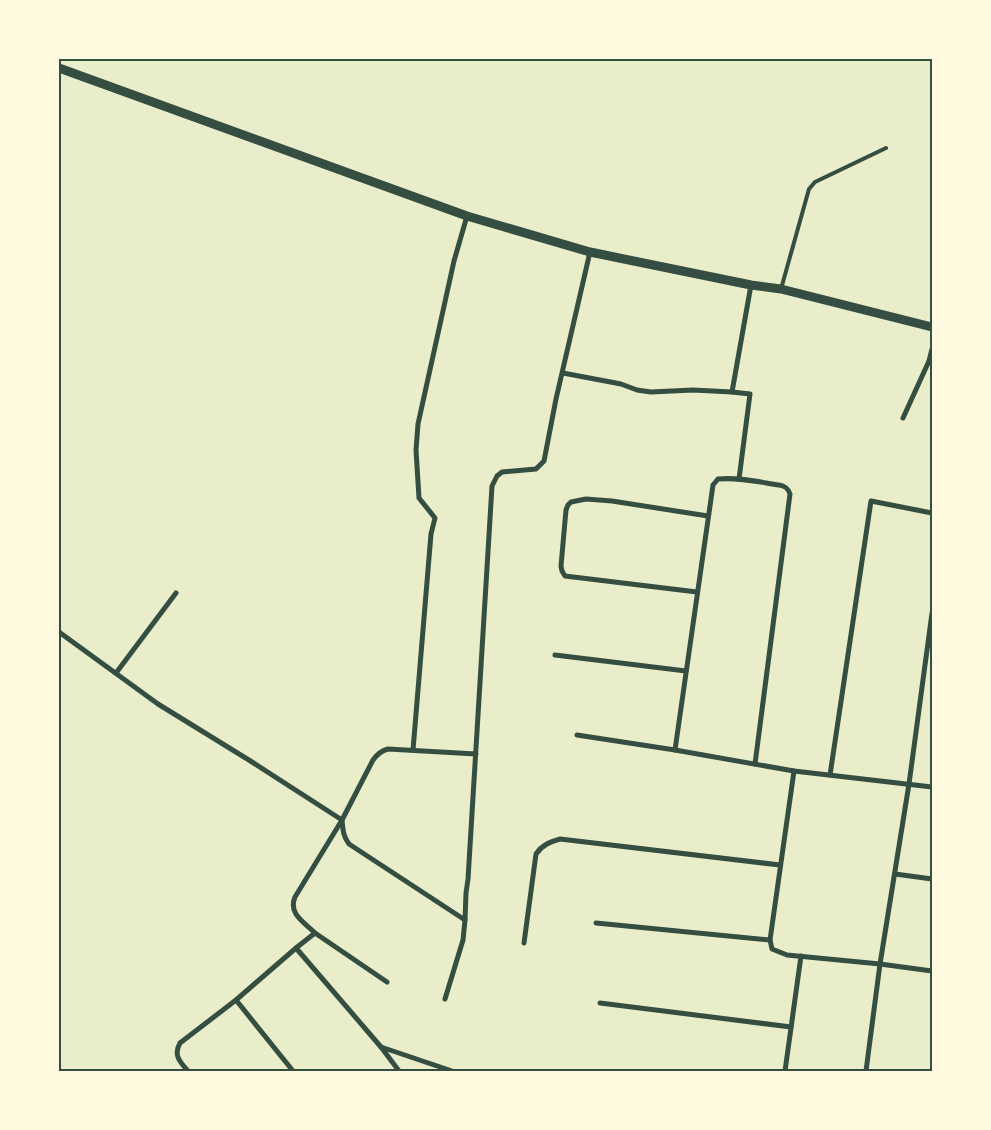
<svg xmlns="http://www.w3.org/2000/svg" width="991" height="1130" viewBox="0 0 991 1130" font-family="Lato,sans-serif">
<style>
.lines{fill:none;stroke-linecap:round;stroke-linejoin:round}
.service{stroke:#344e41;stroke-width:4}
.minor{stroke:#344e41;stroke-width:5}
.tertiary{stroke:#344e41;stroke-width:9}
.neatline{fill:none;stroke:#344e41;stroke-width:2}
</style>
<rect width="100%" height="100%" fill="#e9edc9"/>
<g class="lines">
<!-- service -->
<path class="service" d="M781,289L809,189L815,182L886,148"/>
<!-- minor -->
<g class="minor">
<path d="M563,373L621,384L637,390L651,392L693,390L732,392L750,394L739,479"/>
<path d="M732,392L751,285"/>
<path d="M903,418L929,361L932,349"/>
<path d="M697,592L565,576L562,571L561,566L566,510L568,505L571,502L586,499L612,501L708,516"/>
<path d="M59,632L158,704L252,762L342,820C343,830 343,836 349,844L465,920L466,893L468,879L492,486L497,476L502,472L536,469L544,461L556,399L590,252"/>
<path d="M555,655L686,671"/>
<path d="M116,673L176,593"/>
<path d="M577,735L675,750L794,771L932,787"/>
<path d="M413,750L431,534L435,518L419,498L416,450L418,424L454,261L467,216"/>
<path d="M675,750L713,485L718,479C738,477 759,482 779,485C785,486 788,488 790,494L755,764"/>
<path d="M794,771L770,940L772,949L787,955L880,964L932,971"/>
<path d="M830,775L871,501L932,513"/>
<path d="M895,874L932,879"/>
<path d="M596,923L770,940"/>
<path d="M315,933C304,922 288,914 295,897L342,820L373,760C377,754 381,751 388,749L476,754"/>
<path d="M524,943L536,854C542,845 550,842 560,839L780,865"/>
<path d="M296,948L381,1047L399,1071"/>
<path d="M445,999L463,940L465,920"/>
<path d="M600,1003L791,1027"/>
<path d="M381,1047L452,1071"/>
<path d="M188,1071C180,1062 173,1055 180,1043L236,1000"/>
<path d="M293,1071L236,1000L296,948L315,933L387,982"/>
<path d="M785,1071L801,956"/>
<path d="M866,1071L880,964L909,784L932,613"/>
</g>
<!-- tertiary -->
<path class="tertiary" d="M59,68L467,216L590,252L751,285L781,289L932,327"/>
</g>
<!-- border -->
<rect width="991" height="1130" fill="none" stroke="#fefae0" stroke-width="120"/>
<rect x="60" y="60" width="871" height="1010" class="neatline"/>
</svg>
